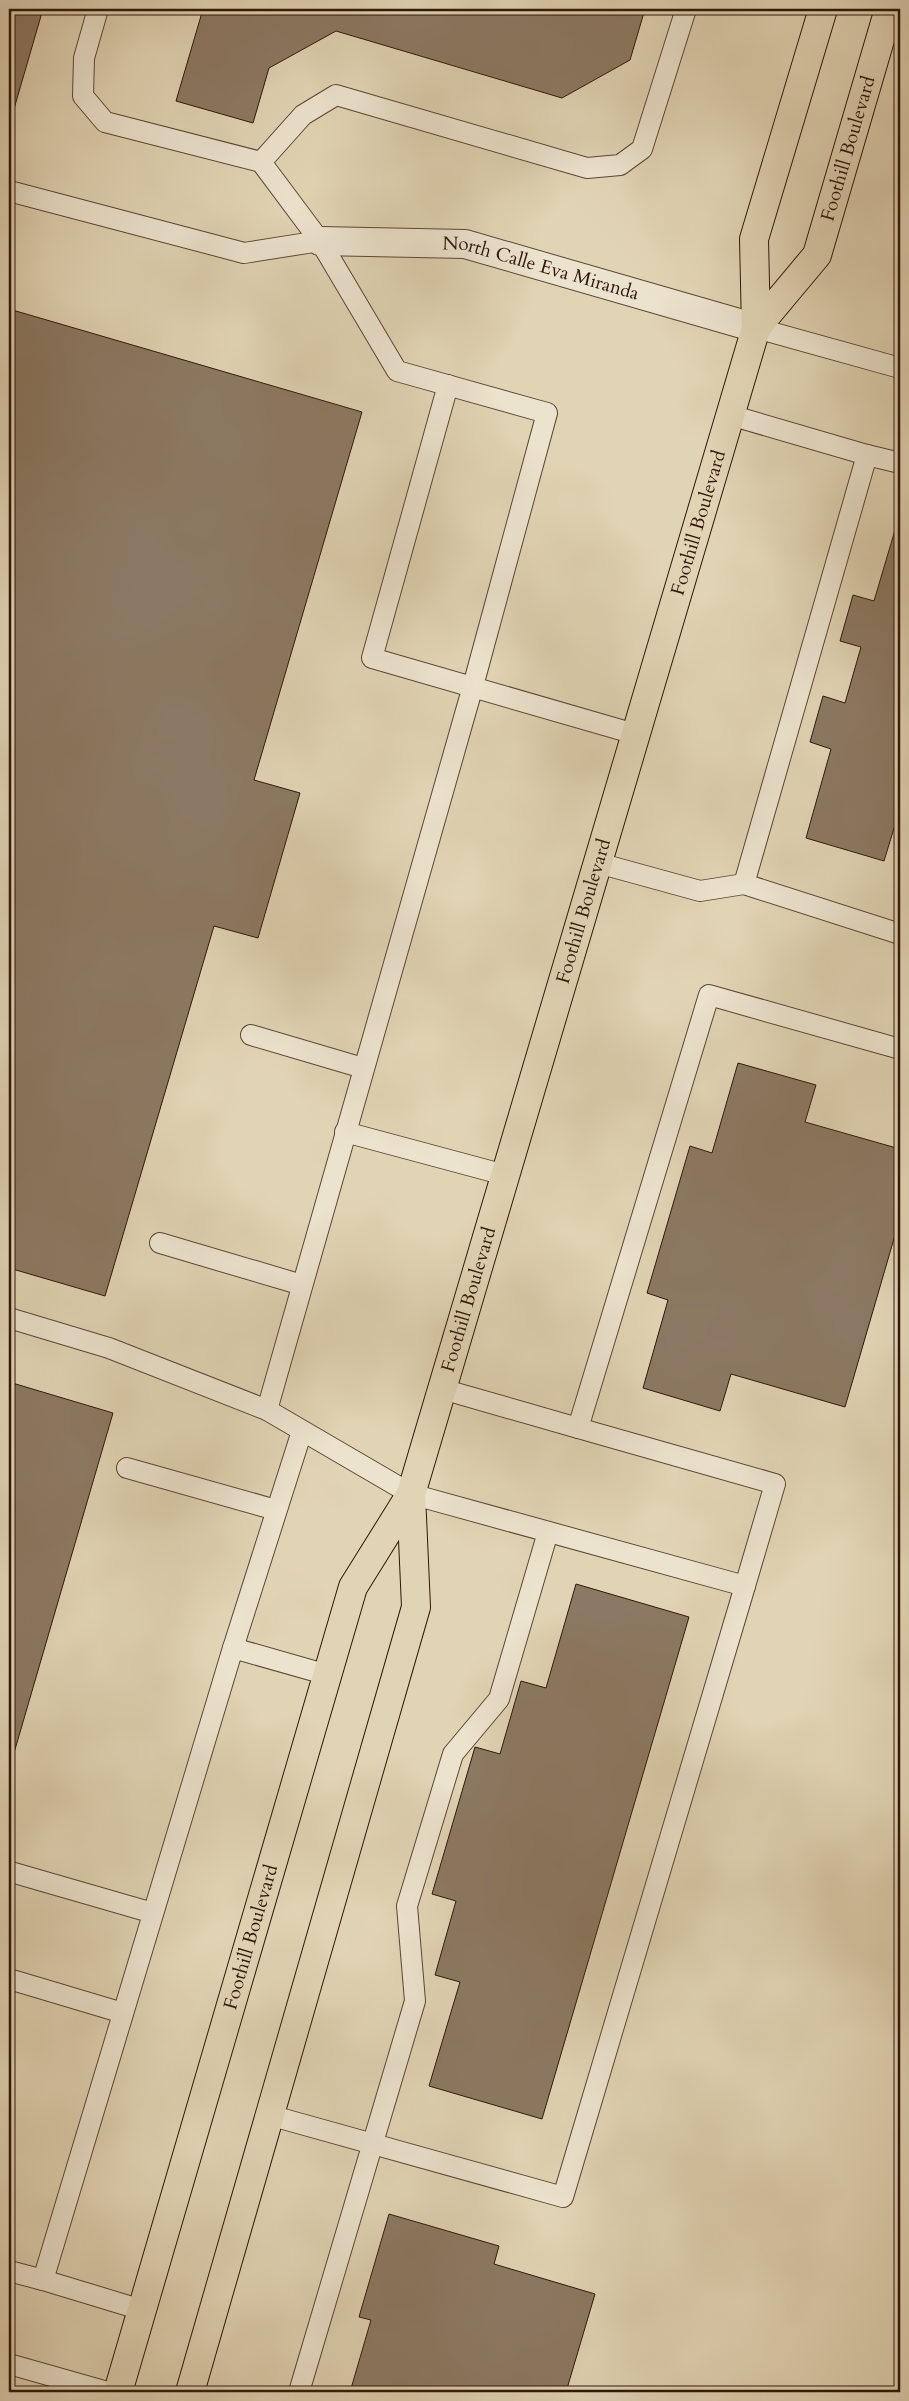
<svg xmlns="http://www.w3.org/2000/svg" width="909" height="2401" viewBox="0 0 909 2401" font-family="Cardo,serif">
<style>
.building{fill:#8c7963;stroke:#30160b}
.lines{fill:none;stroke-linecap:round;stroke-linejoin:round}
.lane-casing{stroke:#5c4635;stroke-width:22}
.street-casing{stroke:#5c4635;stroke-width:30}
.primary-casing{stroke:#30160b;stroke-width:30}
.lane{stroke:#ece3ce;stroke-width:20}
.street{stroke:#ece3ce;stroke-width:28}
.primary{stroke:#e1d4b4;stroke-width:28}
.labels{text-anchor:middle;dominant-baseline:central;stroke-width:4.5;stroke-linejoin:round;paint-order:stroke}
.street-label{font-size:19px;fill:#30160b;stroke:#ece3ce}
</style>
<rect width="100%" height="100%" fill="#e1d4b4"/>
<filter id="stains"><feTurbulence type="fractalNoise" baseFrequency=".004" numOctaves="4"/><feColorMatrix values="0 0 0 0 .2 0 0 0 0 .09 0 0 0 0 .02 0 0 0 .5 -.17"/></filter>
<radialGradient id="worn" r=".72"><stop offset=".6" stop-color="#630" stop-opacity="0"/><stop offset="1" stop-color="#630" stop-opacity=".3"/></radialGradient>
<!-- building -->
<g class="building">
<path d="M9,9H43L9,126Z"/>
<path d="M203,9H645L630,60L562,98L336,31L269,68L253,123L176,101Z"/>
<path d="M9,309L362,412L254,780L300,793L258,938L214,926L105,1296L9,1268Z"/>
<path d="M900,513V826L895,825L884,861L806,838L831,749L810,742L823,696L845,703L861,647L840,641L853,595L874,601Z"/>
<path d="M738,1063L816,1085L805,1122L900,1149V1218L845,1407L731,1374L720,1411L643,1388L668,1300L647,1293L690,1146L712,1153Z"/>
<path d="M9,1382L113,1413L9,1770Z"/>
<path d="M576,1584L689,1617L542,2119L429,2086L460,1982L435,1975L456,1901L432,1894L475,1747L500,1754L521,1681L546,1688Z"/>
<path d="M389,2214L499,2246L494,2264L595,2294L566,2392H350L371,2320L359,2317Z"/>
</g>
<g class="lines">
<defs>
<g id="lane">
<path d="M98,9L84,58L83,96L105,122L261,162L320,241L397,371L547,413L473,686L267,1410L411,1494L745,1586L775,1484L578,1428"/>
<path d="M261,162L303,115L336,95L587,168L620,165L642,149L686,9"/>
<path d="M9,191L244,253L320,241"/>
<path d="M756,328L900,368"/>
<path d="M448,385L372,658L635,734"/>
<path d="M730,415L867,455"/>
<path d="M598,863L700,891L744,884L867,455L900,463"/>
<path d="M744,884L900,934"/>
<path d="M251,1035L363,1068"/>
<path d="M345,1132L505,1175"/>
<path d="M160,1243L302,1285"/>
<path d="M9,1318L109,1348L267,1410"/>
<path d="M442,1389L578,1428L709,995L900,1049"/>
<path d="M127,1468L276,1510"/>
<path d="M233,1648L302,1431"/>
<path d="M11,1872L153,1913"/>
<path d="M9,1979L123,2013"/>
<path d="M269,2115L563,2197L745,1586"/>
<path d="M9,2271L43,2280"/>
<path d="M142,2310L43,2280L233,1648L328,1675"/>
<path d="M9,2364L108,2392"/>
<path d="M299,2392L415,2001L407,1906L453,1754L499,1699L548,1532"/>
</g>
<g id="street">
<path id="s1" d="M320,241L465,244L756,328"/>
</g>
<g id="primary">
<path id="s2" d="M756,328L817,255L889,9"/>
<path id="s3" d="M118,2392L353,1587L411,1494L756,328L754,239L823,9"/>
<path d="M190,2392L416,1607L411,1494"/>
</g>
</defs>
<!-- lane casing -->
<use href="#lane" class="lane-casing"/>
<!-- street casing -->
<use href="#street" class="street-casing"/>
<!-- primary casing -->
<use href="#primary" class="primary-casing"/>
<!-- lane -->
<use href="#lane" class="lane"/>
<!-- street -->
<use href="#street" class="street"/>
<!-- primary -->
<use href="#primary" class="primary"/>
</g>
<g class="labels">
<!-- street labels -->
<g class="street-label">
<text stroke="none"><textPath href="#s2" startOffset="206">Foothill Boulevard</textPath></text>
<text stroke="none"><textPath href="#s1" startOffset="224">North Calle Eva Miranda</textPath></text>
<text stroke="none"><textPath href="#s3" startOffset="1961">Foothill Boulevard</textPath></text>
<text stroke="none"><textPath href="#s3" startOffset="1556">Foothill Boulevard</textPath></text>
<text stroke="none"><textPath href="#s3" startOffset="1151">Foothill Boulevard</textPath></text>
<text stroke="none"><textPath href="#s3" startOffset="474">Foothill Boulevard</textPath></text>
</g>
</g>
<!-- margin -->
<rect width="909" height="2401" fill="none" stroke="#e1d4b4" stroke-width="30"/>
<rect x="10" y="10" width="889" height="2381" fill="none" stroke="#30160b" stroke-width="2.5"/>
<rect x="15" y="15" width="879" height="2371" fill="none" stroke="#30160b"/>
<rect width="100%" height="100%" filter="url(#stains)"/>
<rect width="100%" height="100%" fill="url(#worn)"/>
</svg>
